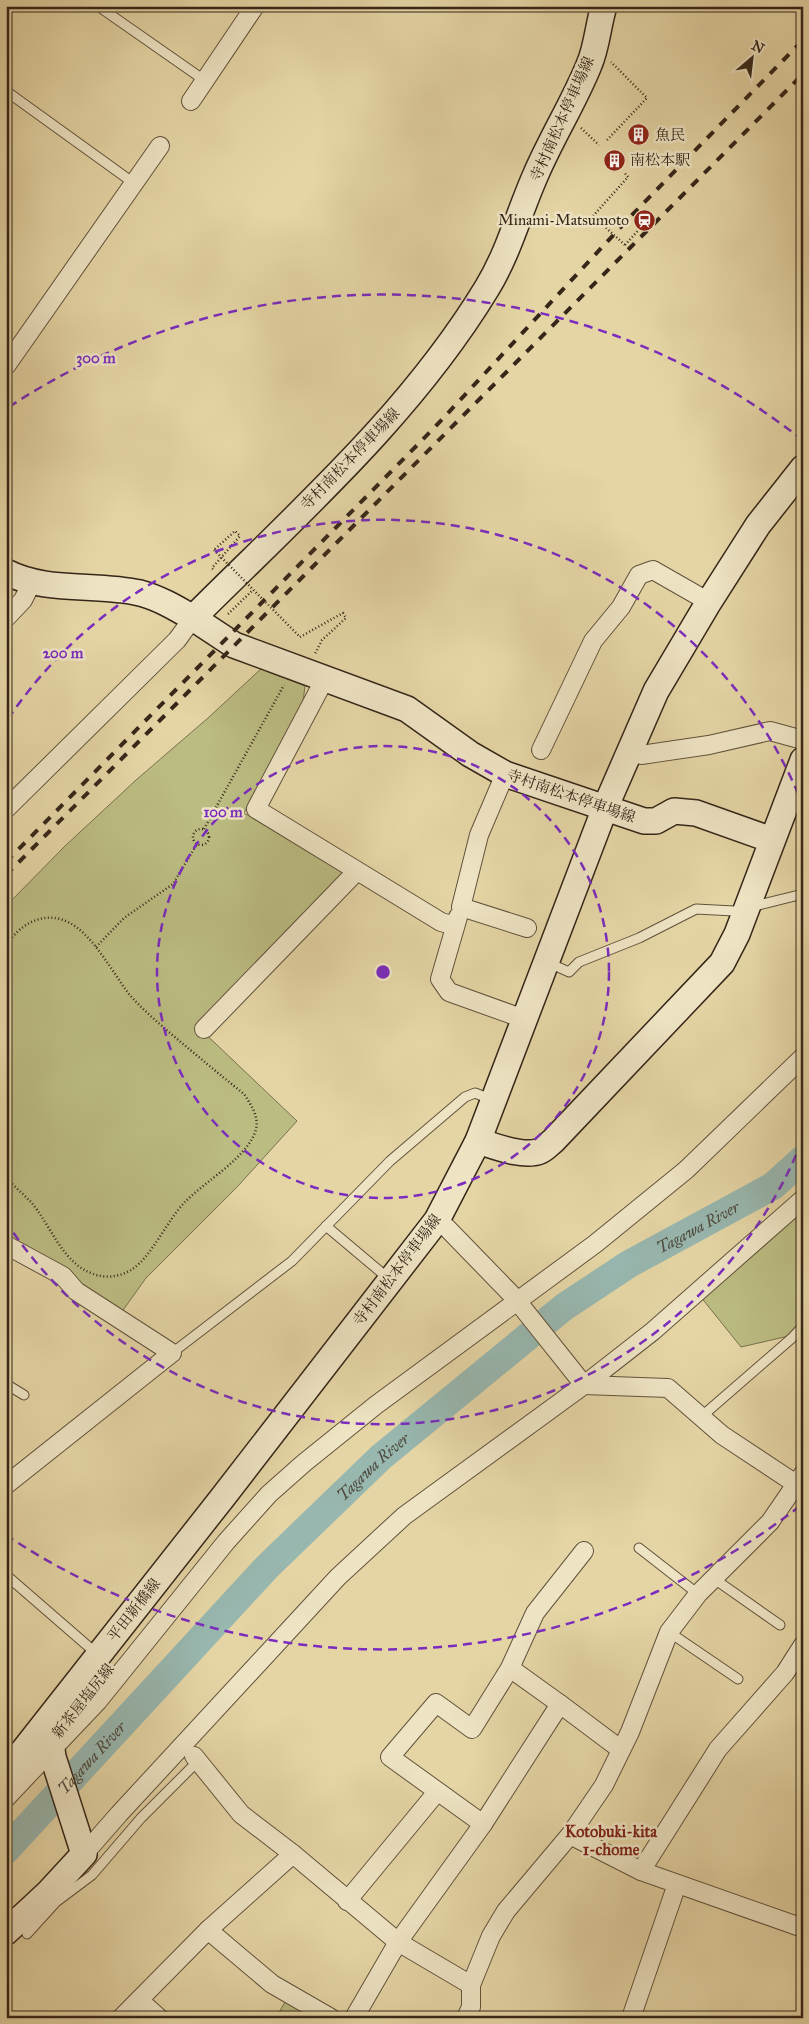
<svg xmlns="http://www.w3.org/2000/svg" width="809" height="2024" viewBox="0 0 809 2024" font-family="'IM FELL Great Primer','Noto Serif JP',serif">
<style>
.green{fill:#bbbc82;stroke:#78714e}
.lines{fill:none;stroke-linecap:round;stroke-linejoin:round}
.river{stroke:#98b7af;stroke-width:28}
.lane-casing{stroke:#61523c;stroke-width:11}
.street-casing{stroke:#61523c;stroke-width:20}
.secondary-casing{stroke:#352619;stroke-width:28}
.path{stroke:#352619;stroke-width:2.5;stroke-dasharray:1 2.5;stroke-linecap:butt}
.lane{stroke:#eee4c4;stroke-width:9}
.street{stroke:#eee4c4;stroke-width:18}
.secondary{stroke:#eee4c4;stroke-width:25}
.rail{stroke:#352619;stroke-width:4;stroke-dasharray:9 9;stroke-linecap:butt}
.path-bridge{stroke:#352619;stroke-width:2.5;stroke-dasharray:1 2.5;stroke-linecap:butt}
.ring{fill:none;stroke:#7b2cbf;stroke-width:2.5;stroke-dasharray:9 6}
.labels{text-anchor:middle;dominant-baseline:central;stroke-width:5;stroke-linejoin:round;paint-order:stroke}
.street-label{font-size:15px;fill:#352619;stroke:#eee4c4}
.poi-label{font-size:15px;fill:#352619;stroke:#eee4c4;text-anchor:start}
.water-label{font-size:16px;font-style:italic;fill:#4e4a3e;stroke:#eee4c4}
.neighbourhood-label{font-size:16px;font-weight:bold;fill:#7a1f14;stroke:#eee4c4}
.centre{fill:#7b2cbf;stroke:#eee4c4;stroke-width:2.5}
.ring-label{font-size:15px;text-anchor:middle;font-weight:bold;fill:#7b2cbf;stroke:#eee4c4;stroke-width:5;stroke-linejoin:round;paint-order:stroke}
</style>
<rect width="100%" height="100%" fill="#e5d5a5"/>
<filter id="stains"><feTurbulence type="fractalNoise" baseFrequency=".004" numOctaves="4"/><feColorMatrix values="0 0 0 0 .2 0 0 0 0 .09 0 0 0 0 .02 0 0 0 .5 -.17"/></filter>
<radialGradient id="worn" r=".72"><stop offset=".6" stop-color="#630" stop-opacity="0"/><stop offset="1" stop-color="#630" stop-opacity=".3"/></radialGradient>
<!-- green -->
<g class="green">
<path d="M263,667L266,671L305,686L303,702L244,813L341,871L343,877L196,1025L297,1121L238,1186L146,1278L121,1313L6,1240V906L65,846L136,780L208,718Z"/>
<path d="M803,1204V1320L789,1336L741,1347L700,1296Z"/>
<path d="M286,2000L319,2018H276Z"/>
</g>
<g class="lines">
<!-- river -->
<path class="river" id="s1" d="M6,1850L267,1567L381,1457L564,1307L629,1264L773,1186L803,1159"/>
<defs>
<g id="lane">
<path d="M98,6L204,80"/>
<path d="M6,91L135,184"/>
<path d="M548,964L558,967L569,972L579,962L639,938L696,909L734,911L803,894"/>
<path d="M326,1226L389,1279"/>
<path d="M172,1353L292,1261L390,1161L465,1097L475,1093L493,1100"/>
<path d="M6,1384L24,1395"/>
<path d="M701,1417L792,1338L803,1326"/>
<path d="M639,1548L698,1594"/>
<path d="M6,1575L97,1654"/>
<path d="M713,1578L780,1625"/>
<path d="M669,1632L738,1679"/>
<path d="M27,1934L56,1902L92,1875L141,1818L198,1761"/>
</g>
<g id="street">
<path d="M191,101L255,6"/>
<path d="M6,366L160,146"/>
<path d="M6,618L23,600L32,582"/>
<path d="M323,679L320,688L256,809L441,922L455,926"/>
<path d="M541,750L593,641L621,607L639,575L653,570L709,602"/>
<path d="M641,755L709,745L770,731L803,740"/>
<path d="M505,774L479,835L461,907L527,928"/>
<path d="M6,809L177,640L193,618"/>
<path d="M458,917L440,979L449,992L524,1019"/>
<path d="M204,1029L357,871"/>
<path d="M437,1220L447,1228L514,1297L584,1385L668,1388L722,1435L796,1484"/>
<path d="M6,1245L63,1276L76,1291L172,1353L6,1485"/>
<path d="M510,1668L560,1704L483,1824L390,1757L436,1703L472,1729L510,1668L535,1613L584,1551"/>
<path d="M560,1704L620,1749"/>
<path d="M194,1756L241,1814L293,1854L398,1942L471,1985"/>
<path d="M6,1798L98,1701L226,1542L269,1494L304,1463L376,1405L595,1244L686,1170L803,1057"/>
<path d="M570,1835L641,1871L803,1928"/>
<path d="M84,1854L119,1814L338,1577L404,1516L584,1385L653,1331L803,1199"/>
<path d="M641,1871L718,1749L785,1673L803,1645"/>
<path d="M347,1901L437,1792"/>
<path d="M208,1930L272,1984L331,2018"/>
<path d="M139,2000L159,2018"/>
<path d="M121,2018L208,1930L293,1854"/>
<path d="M354,2018L398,1942L483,1824"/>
<path d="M466,2018L471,2007V1985L491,1936L506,1911L570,1835L604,1785L630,1732L669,1632L698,1594L770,1522L803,1474"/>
<path d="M631,2018L677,1884"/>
</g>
<g id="secondary">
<path d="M604,6C598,25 597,47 589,65C574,102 552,137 536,174C519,212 509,252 487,288C410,415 297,514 193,618L234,645L407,709L470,754L505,774L644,821H656L674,811L696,813L772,840"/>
<path d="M6,572C46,593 96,583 140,593C159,598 176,608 193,618"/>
<path d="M478,1141C494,1146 524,1158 540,1151C545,1149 549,1144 553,1141L722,963L737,934L803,760"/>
<path d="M6,1769L20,1755L223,1497L437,1220L478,1141L605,808L656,691L707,605L758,525L803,468"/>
<path d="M6,1932L48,1893L84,1854L53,1757L51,1742"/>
</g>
</defs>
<!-- lane casing -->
<use href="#lane" class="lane-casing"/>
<!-- street casing -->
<use href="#street" class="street-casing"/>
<!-- secondary casing -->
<use href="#secondary" class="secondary-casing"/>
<!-- path -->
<g class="path">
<path d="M581,128L599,145"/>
<path d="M607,140L647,98L611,62"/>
<path d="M593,216L628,177L624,172"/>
<path d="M625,245L643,225"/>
<path d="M213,569L212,568L240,536L235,531L214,550"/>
<path d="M228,614L253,590"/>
<path d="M300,637L343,613L346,618L322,640L315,654"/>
<circle cx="201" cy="837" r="8"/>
<path d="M204,829L284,685"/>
<path d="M6,946C17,928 37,913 60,919C82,925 97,948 109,965C116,975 122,985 129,994C141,1008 156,1021 170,1033C195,1054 219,1074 244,1094C251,1105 259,1116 256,1129C249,1157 205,1181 185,1202C167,1220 152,1257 131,1270C119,1277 105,1279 91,1273C62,1262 50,1224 31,1202C23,1194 14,1186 6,1178"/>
<path d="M96,947L124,918L173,884L197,844"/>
</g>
<!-- lane -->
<use href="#lane" class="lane"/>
<!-- street -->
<use href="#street" class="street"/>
<!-- secondary -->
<use href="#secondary" class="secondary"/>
<!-- rail -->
<g class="rail">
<path d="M6,862L435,427L632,215L803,40"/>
<path d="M6,875L803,74"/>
</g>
<!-- path-bridge -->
<g class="path-bridge">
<path d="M593,216L625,245"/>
<path d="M214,550L300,637"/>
</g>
</g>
<!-- distance rings -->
<g class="ring">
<circle cx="383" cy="972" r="226"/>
<path d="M802 1141A452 452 0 0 1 8 1225M8 719A452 452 0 0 1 802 803"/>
<path d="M800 1506A678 678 0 0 1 9 1537M9 407A678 678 0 0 1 800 438"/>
</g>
<!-- icons -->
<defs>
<symbol id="building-disc" viewBox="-11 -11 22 22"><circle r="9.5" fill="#8f2418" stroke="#eee4c4"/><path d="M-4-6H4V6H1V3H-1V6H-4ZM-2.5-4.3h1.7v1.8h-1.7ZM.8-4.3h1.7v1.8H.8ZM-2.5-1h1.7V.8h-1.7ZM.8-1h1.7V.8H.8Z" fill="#fff"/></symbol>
<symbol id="station-disc" viewBox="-11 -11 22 22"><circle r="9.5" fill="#8f2418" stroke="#eee4c4"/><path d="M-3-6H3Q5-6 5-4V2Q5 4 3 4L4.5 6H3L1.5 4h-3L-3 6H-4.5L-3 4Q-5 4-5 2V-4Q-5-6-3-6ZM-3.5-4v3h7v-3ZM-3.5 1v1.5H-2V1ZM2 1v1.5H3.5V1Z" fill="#fff"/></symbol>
</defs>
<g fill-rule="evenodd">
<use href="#building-disc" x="626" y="122" width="25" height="25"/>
<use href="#building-disc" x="602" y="148" width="25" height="25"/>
<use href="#station-disc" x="632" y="208" width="25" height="25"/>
</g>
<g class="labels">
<!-- street labels -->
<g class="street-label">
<text transform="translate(562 119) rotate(-66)">寺村南松本停車場線</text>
<text transform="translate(350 459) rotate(-46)">寺村南松本停車場線</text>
<text transform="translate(571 796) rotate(19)">寺村南松本停車場線</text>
<text transform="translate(397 1270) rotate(-53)">寺村南松本停車場線</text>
<text transform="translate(134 1610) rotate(-52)">平田新橋線</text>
<text transform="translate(83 1701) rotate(-52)">新茶屋塩尻線</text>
</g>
<!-- poi labels -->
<g class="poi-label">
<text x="655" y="135">魚民</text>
<text x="630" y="160">南松本駅</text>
<text x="629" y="220" text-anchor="end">Minami-Matsumoto</text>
</g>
<!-- water labels -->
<g class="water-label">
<text stroke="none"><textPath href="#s1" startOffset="936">Tagawa River</textPath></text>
<text stroke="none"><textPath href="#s1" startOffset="531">Tagawa River</textPath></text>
<text stroke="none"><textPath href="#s1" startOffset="126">Tagawa River</textPath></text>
</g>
<!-- neighbourhood labels -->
<g class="neighbourhood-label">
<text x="611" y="1831">Kotobuki-kita<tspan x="611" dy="18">1-chome</tspan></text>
</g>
</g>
<circle cx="383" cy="972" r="8" class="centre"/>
<g class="ring-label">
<text x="96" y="363">300 m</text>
<text x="63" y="658">200 m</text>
<text x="223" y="817">100 m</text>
</g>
<!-- margin -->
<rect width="809" height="2024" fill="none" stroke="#e5d5a5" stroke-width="25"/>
<rect x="8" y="8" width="794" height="2009" fill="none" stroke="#352619" stroke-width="2.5"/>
<rect x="12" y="12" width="784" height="1999" fill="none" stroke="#352619"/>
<!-- north arrow -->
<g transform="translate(752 58) rotate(28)" stroke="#eee4c4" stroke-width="4" paint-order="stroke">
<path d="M0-4L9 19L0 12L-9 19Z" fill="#352619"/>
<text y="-8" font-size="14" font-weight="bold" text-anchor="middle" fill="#352619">N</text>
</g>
<rect width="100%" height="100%" filter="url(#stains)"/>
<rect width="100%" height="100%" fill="url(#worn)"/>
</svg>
